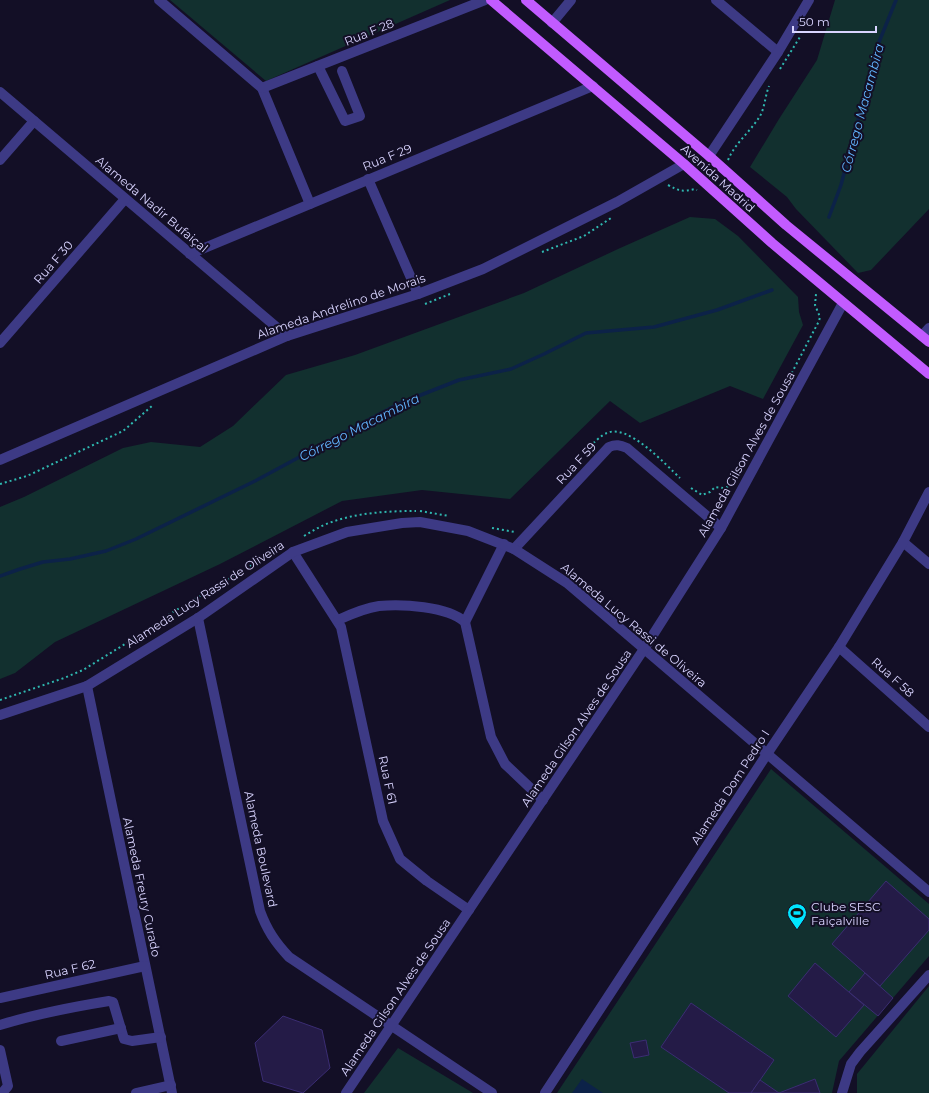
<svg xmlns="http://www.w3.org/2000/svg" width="929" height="1093" viewBox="0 0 929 1093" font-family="Montserrat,sans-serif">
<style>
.green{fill:#12302f}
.water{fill:#0c2248}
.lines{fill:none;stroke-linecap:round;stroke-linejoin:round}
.stream{stroke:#0c2248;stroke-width:3.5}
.building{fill:#241b47;stroke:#3b2d73}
.path{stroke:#2fb8b0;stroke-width:2;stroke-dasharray:2 3;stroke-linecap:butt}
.minor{stroke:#3d3a85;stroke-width:10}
.major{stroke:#c25bff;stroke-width:10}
.labels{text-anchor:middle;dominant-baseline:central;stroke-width:4;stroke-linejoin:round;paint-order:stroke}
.street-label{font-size:12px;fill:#d9d4ff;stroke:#130f26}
.poi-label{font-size:12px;fill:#d9d4ff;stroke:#130f26;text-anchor:start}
.water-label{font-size:13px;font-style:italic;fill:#62b6ff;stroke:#130f26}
</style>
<rect width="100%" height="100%" fill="#130f26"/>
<!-- green -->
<g class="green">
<path d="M170,0H450L266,81Z"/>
<path d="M835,0H929V209L871,270L858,273L796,209L787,197L750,167L779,119L817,60Z"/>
<path d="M690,217L715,219L738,236L798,297L799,312L803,325L763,399L730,386L640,423L610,401L510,499L422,490L342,501L220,564L55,642L15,673L0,679V507L24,497L123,448L151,442L200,447L233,426L286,375L355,355L524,293L618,249Z"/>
<path d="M771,769L929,904V956L839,1061L832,1093H557Z"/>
<path d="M929,986V1093H857V1074Z"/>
<path d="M398,1048L473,1093H364Z"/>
</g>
<!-- water -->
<path class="water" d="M582,1079L603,1093H572Z"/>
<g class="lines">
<!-- stream -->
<g class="stream">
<path d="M829,217L841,185L877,47L896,0"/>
<path d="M0,576L20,569L43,562L70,559L106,551L136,539L255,481L398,404L459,380L511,369L544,354L586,333L654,327L717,310L772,290"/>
</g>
</g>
<!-- building -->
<g class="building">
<path d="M886,881L929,919V930L880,986L832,944Z"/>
<path d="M815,963L864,1005L836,1037L788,996Z"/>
<path d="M865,973L893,998L878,1016L849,992Z"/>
<path d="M691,1003L774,1060L751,1093H729L661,1047Z"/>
<path d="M283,1016L322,1030L330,1068L303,1093L263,1081L255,1043Z"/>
<path d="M646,1040L649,1055L634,1058L630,1043Z"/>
<path d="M815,1079L820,1093H751L760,1080L779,1093Z"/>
</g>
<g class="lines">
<!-- path -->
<g class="path">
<path d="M780,69L800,37"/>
<path d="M728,160C735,143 751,131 760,116C765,107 765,96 769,86"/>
<path d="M668,185C679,191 682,192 695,189L697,190"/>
<path d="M542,252L584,236L611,218"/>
<path d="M425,304L450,294"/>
<path d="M787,382L819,321L820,317L815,305L816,294"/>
<path d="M565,478C574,466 594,438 607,433C628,423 666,465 680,478"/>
<path d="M0,484L27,476L123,431L152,406"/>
<path d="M691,488L702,495L710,492L715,487L723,488L731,486"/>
<path d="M420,511L449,516"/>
<path d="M492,528L515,532"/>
<path d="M304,536C311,532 317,528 324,525C352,513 385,511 416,511"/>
<path d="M0,700L64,678L83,670L151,628L168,615L264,558"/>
</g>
<!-- minor -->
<g class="minor">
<path d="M159,0L262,88L310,204"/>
<path d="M716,0L778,52"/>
<path d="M552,23L571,0"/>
<path d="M318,66L345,121L360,116L342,71"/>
<path d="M262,88L485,0"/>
<path d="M0,92L287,336"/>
<path d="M709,156L778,52L809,0"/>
<path d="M0,160L34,121"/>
<path d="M368,179L418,294"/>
<path d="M190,254L593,86"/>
<path d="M922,336L929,328"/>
<path d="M0,343L125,199"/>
<path d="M0,460L287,336L418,294L483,269L617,202L684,164"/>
<path d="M903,542L929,564"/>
<path d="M514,549L609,447C616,444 620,445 627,448L721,528"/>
<path d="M293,552L341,627L383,821L400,859L427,881L469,910"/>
<path d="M198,618L260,911C267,930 275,942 289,957L492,1093"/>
<path d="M338,620C351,614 365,608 379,606C402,604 447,606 465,622L491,737L505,764L543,800"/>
<path d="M465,622L504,544"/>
<path d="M839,647L929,727"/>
<path d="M87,686L172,1093"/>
<path d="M0,715L87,686L198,618L293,552L347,532L402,523L420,522L468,531L514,549L567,583L929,892"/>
<path d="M0,998L145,966"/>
<path d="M0,1025C36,1014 72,1007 109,1001L113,1002L124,1039L132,1041L161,1037"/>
<path d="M61,1041L121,1028"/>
<path d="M0,1050L8,1086L3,1092L0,1093"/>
<path d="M136,1093L171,1085"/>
<path d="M346,1093L644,649L721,528L843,303"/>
<path d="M545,1093L767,754L839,647L903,542L929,492"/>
<path d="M842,1093L851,1064L860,1052L929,975"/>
</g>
<!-- major -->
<g class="major">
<path d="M491,0L684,164L772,243L929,374"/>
<path d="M526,0L709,156L786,225L929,342"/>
</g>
</g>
<!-- icons -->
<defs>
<symbol id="stadium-pin" viewBox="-11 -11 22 30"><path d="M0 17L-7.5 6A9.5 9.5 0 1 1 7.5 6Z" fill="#00e5ff" stroke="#130f26"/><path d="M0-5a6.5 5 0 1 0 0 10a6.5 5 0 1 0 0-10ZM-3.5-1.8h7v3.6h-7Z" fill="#111"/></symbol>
</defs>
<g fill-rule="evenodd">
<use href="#stadium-pin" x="786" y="902" width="22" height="30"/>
</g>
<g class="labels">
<!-- street labels -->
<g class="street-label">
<text transform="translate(369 32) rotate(-22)">Rua F 28</text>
<text transform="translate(387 157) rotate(-22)">Rua F 29</text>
<text transform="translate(718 178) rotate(42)">Avenida Madrid</text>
<text transform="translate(152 204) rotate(40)">Alameda Nadir Bufaiçal</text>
<text transform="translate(53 262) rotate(-49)">Rua F 30</text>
<text transform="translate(341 306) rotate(-19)">Alameda Andrelino de Morais</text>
<text transform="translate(746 454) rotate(-61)">Alameda Gilson Alves de Sousa</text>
<text transform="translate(576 463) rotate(-47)">Rua F 59</text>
<text transform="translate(205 594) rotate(-33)">Alameda Lucy Rassi de Oliveira</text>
<text transform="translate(634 625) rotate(40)">Alameda Lucy Rassi de Oliveira</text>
<text transform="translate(893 677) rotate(42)">Rua F 58</text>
<text transform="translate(576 728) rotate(-56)">Alameda Gilson Alves de Sousa</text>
<text transform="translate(388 780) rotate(78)">Rua F 61</text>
<text transform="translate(730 787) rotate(-57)">Alameda Dom Pedro I</text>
<text transform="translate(261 849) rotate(78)">Alameda Boulevard</text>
<text transform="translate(142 887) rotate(78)">Alameda Freury Curado</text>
<text transform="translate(70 969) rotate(-13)">Rua F 62</text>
<text transform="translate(395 997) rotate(-56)">Alameda Gilson Alves de Sousa</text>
</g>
<!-- poi labels -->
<g class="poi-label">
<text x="811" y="906">Clube SESC<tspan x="811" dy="14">Faiçalville</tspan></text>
</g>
<!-- water labels -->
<g class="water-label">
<text transform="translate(862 108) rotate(-75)">Córrego Macambira</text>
<text transform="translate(359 427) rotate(-27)">Córrego Macambira</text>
</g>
</g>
<!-- scale -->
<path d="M793 26v6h83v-6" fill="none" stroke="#d9d4ff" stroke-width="2"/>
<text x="799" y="26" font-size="12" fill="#d9d4ff" stroke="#130f26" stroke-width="3" paint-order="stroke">50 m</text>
</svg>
